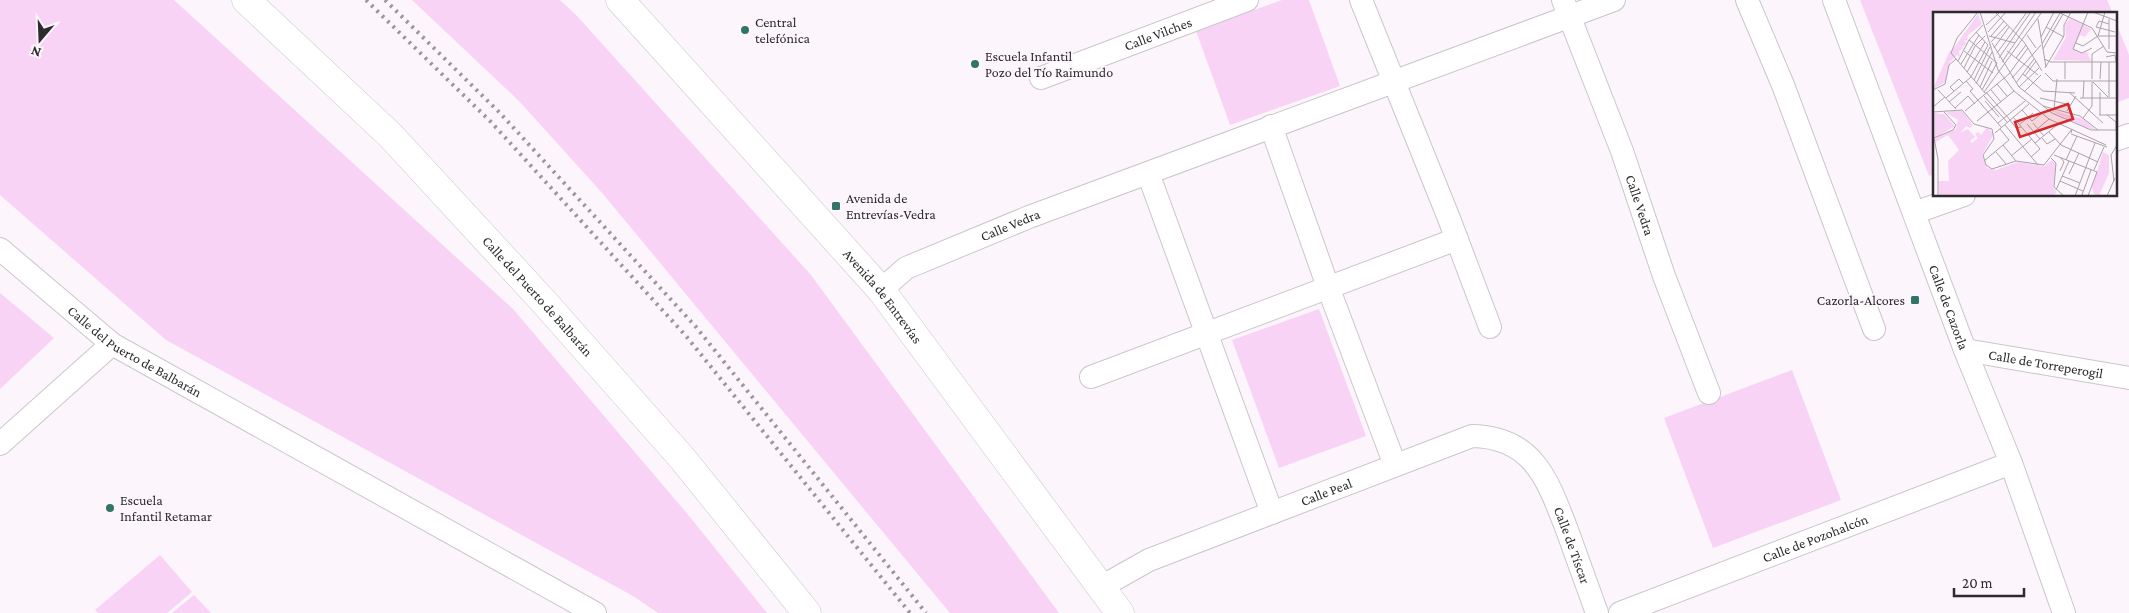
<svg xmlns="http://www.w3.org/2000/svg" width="2129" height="613" viewBox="0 0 2129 613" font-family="'Crimson Pro',serif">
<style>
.green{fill:#f9d3f5}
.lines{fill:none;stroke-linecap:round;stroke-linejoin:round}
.street-casing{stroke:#ccc5cb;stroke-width:24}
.secondary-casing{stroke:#ccc5cb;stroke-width:29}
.primary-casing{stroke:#ccc5cb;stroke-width:29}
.street{stroke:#fff;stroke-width:22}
.secondary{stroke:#fff;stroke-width:28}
.primary{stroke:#fff;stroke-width:28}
.rail{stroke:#9b969a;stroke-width:4;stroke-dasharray:2.5 5;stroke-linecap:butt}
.poi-dot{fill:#317568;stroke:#fcf5fb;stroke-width:2}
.labels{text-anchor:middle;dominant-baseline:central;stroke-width:4;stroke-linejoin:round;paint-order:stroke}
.poi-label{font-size:14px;fill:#2d2b2d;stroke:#fcf5fb;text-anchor:start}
.street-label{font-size:14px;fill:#2d2b2d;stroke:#fcf5fb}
.inset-road{fill:none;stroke:#a9a4a9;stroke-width:1}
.view{fill:#d62828;fill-opacity:0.15;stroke:#d62828;stroke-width:2.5}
.inset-edge{fill:none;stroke:#2d2b2d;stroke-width:2.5}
</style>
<rect width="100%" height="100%" fill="#fcf5fb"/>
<!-- green -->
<g class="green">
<path d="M0,0H174L513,309L690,517L767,613H658L633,596L166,340L0,195Z"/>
<path d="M412,0H560L577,16L811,275L1059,613H950L603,194L519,101Z"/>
<path d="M1282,0H1309L1340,86L1230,125L1196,31Z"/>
<path d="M1860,0H2107L2113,14H1934V174L1929,176Z"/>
<path d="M2115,20L2129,55V98L2115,103Z"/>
<path d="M0,293L54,338L0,389Z"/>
<path d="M1319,309L1366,436L1279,468L1232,340Z"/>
<path d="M1792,370L1841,500L1713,548L1664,418Z"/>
<path d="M160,555L192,592L167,613H98L95,610Z"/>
<path d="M194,595L211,613H172Z"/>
</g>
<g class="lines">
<defs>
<g id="street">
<path d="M1361,0L1448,216L1490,327"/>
<path id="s1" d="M1563,0L1622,151L1664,276L1709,393"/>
<path d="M1747,0L1783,85L1874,329"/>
<path id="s2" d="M1834,0L1965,350L2011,463L2064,613"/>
<path id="s3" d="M1041,78L1247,0"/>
<path d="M1271,126L1328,287L1395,465"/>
<path d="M2115,140L2129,135"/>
<path d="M1148,173L1272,513"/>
<path d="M1914,213L1964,195"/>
<path id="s4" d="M0,249L112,344L595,613"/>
<path id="s5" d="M881,290L906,268L1029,217L1614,0"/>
<path id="s6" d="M1965,350L2129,378"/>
<path d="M1091,377L1457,239"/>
<path d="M0,444L112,344"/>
<path id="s7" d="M1101,587L1149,560L1472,436C1534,437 1548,481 1567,530C1577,558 1587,585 1597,613"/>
<path id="s8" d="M1620,613L2011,463"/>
</g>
<g id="secondary">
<path id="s9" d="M246,0L391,136L544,302L682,458L807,613"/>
</g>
<g id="primary">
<path id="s10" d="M620,0L881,290L1120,613"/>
</g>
</defs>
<!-- street casing -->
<use href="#street" class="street-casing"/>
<!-- secondary casing -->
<use href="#secondary" class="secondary-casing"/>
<!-- primary casing -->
<use href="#primary" class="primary-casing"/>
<!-- street -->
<use href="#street" class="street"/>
<!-- secondary -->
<use href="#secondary" class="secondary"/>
<!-- primary -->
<use href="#primary" class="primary"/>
<!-- rail -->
<g class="rail">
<path d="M366,0L491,122L686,336L910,613"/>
<path d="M385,0L500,113L696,327L926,613"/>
</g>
</g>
<!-- markers -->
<g class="poi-dot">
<circle cx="745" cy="30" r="5"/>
<circle cx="975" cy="64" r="5"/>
<rect x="831" y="201" width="10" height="10" rx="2.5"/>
<rect x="1910" y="295" width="10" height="10" rx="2.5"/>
<circle cx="110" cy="508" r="5"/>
</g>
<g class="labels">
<!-- poi labels -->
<g class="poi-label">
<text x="755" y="22">Central<tspan x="755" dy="16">telefónica</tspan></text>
<text x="985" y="56">Escuela Infantil<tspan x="985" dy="16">Pozo del Tío Raimundo</tspan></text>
<text x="846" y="198">Avenida de<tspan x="846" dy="16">Entrevías-Vedra</tspan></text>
<text x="1905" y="300" text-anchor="end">Cazorla-Alcores</text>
<text x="120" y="500">Escuela<tspan x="120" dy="16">Infantil Retamar</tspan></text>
</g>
<!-- street labels -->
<g class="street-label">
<text stroke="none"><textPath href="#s3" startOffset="125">Calle Vilches</textPath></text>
<text stroke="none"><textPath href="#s1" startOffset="219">Calle Vedra</textPath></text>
<text stroke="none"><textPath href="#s5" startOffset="146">Calle Vedra</textPath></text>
<text stroke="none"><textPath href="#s9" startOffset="416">Calle del Puerto de Balbarán</textPath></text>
<text stroke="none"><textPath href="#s10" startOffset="396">Avenida de Entrevías</textPath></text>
<text stroke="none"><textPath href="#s2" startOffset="328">Calle de Cazorla</textPath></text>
<text stroke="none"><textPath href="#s4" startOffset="170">Calle del Puerto de Balbarán</textPath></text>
<text stroke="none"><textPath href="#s6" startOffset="82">Calle de Torreperogil</textPath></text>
<text stroke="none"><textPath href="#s7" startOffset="245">Calle Peal</textPath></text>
<text stroke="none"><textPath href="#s8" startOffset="209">Calle de Pozohalcón</textPath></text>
<text stroke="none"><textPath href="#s7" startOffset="562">Calle de Tíscar</textPath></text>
</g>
</g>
<!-- overview -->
<g transform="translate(1933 12)">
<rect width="184" height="184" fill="#fcf5fb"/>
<path d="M45,2L49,12L35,23L34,29L31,28L34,32L28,35L31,36L26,39L27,45L24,43L17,50L12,70L0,77L17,38L18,40ZM137,6L158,17L152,25L147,23L140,37L147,41L154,40L158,49L120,48L133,25L132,13ZM112,96L150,107L163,118L154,116ZM20,99H29L40,113L37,116L33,114L28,120L35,117L42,125L37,129L39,131L45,126L42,122L45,120L48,123L54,115L61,122L49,143L54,156L63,158L85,150L111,154L119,148L123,151L120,176L124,180L120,184H6L5,169H16L15,149L26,138L15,123L1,131V127L23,117L25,108L13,101ZM0,101L11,102L22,114L0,127ZM170,140L176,143V161L166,184L160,181L159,175Z" fill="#f9d3f5"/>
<path class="inset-road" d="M45,0L24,26L18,41L53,82M47,0L65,58L81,79L116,107L173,133M62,0L91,30L109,59M125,0L159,16L174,40L184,41M155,0L140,37L149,41L159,36M160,0L184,9M105,7L113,55M176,7V37M176,12L166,9L163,15L182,20M53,13L67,0M113,15L131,25M55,20L73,0M94,23L103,36M56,24L82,31M58,24L71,9M165,24L172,0M165,24H184M108,25L121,0M36,28L64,51L49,78M58,30L74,13M59,31L86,75L119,101L158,118H183V110L174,103M143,31L150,34L165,24M109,32L127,1M61,36L76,15M110,37L130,2M31,39L60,61M74,39L105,63M64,41L94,0M173,45L182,43L183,50M66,46L97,1M83,46L93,33M111,47L118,50H184M25,49L36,28L50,13M69,50L103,0M28,52L46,23M31,56L42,34L52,24M112,56L131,24V13L138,0M34,60L52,30M112,61L120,69H184M90,62L110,79L142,81M92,64L103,49M79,66L108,33M132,67V50M159,67V42L171,34M167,67L168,50M41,68L57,35M33,69L40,77L37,79L68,115M160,70L175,85M83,71L101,47M43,72L59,40M64,72L74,84M47,75L59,49M86,75L106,56M0,78L12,72L16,53L23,47M5,78L23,97M58,78L68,90M21,79L17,75L26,67L30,71M51,80L109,0M53,80L77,108M91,80L108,63M137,81L170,111M51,84L74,110M176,85V50M13,86L38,65L55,33L43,20M107,86L138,93M147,86H184M150,86L151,69M52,89L66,105M16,90L28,80M110,94L147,104L165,118M0,95L12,85M22,96L35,84L42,92M121,97L124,67M89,98L99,109L108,102M32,99L76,62L95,36M134,99L143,84M0,100L29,98L41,112L59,117L61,127L50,143L53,153L59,157L83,149L111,153L139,117L138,121M166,103H184M167,103V80M80,105L107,137L98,145M150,106L159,94V70M77,108L83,116L88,115M44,109L81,79M65,111L92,89M100,111L111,124M94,112L107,127M72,113L105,153M86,113L100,101M116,120L128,133L165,150M62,121L96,92M138,122L174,135M96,124L116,107M109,126L114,132L122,127M102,131L125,112M70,133L83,149M63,140L73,152M121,143L164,160L155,184M78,144L99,127M118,146L123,151L121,175L131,184M133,148L144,124M51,149L76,128L67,117M161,158L171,135M127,159L131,150L127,145M136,162L146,141M129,164L147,171M127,169L150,179M181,169L178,143L184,133M123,178L136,149M149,183L158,158M5,184V147L1,126L20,118L23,113L11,100M142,184L162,131M174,184L182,166"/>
<path class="view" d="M135,92L140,107L87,125L82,110Z"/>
<rect width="184" height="184" class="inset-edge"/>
</g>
<!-- north arrow -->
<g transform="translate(40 40) rotate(199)" stroke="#fcf5fb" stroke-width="4" paint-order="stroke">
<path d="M0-4L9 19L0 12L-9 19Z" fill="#2d2b2d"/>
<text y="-8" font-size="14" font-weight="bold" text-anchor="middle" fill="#2d2b2d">N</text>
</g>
<!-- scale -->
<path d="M1954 588v8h70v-8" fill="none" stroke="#2d2b2d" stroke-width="2.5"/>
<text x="1962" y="588" font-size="15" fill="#2d2b2d" stroke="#fcf5fb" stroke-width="4" paint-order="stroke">20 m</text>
</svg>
